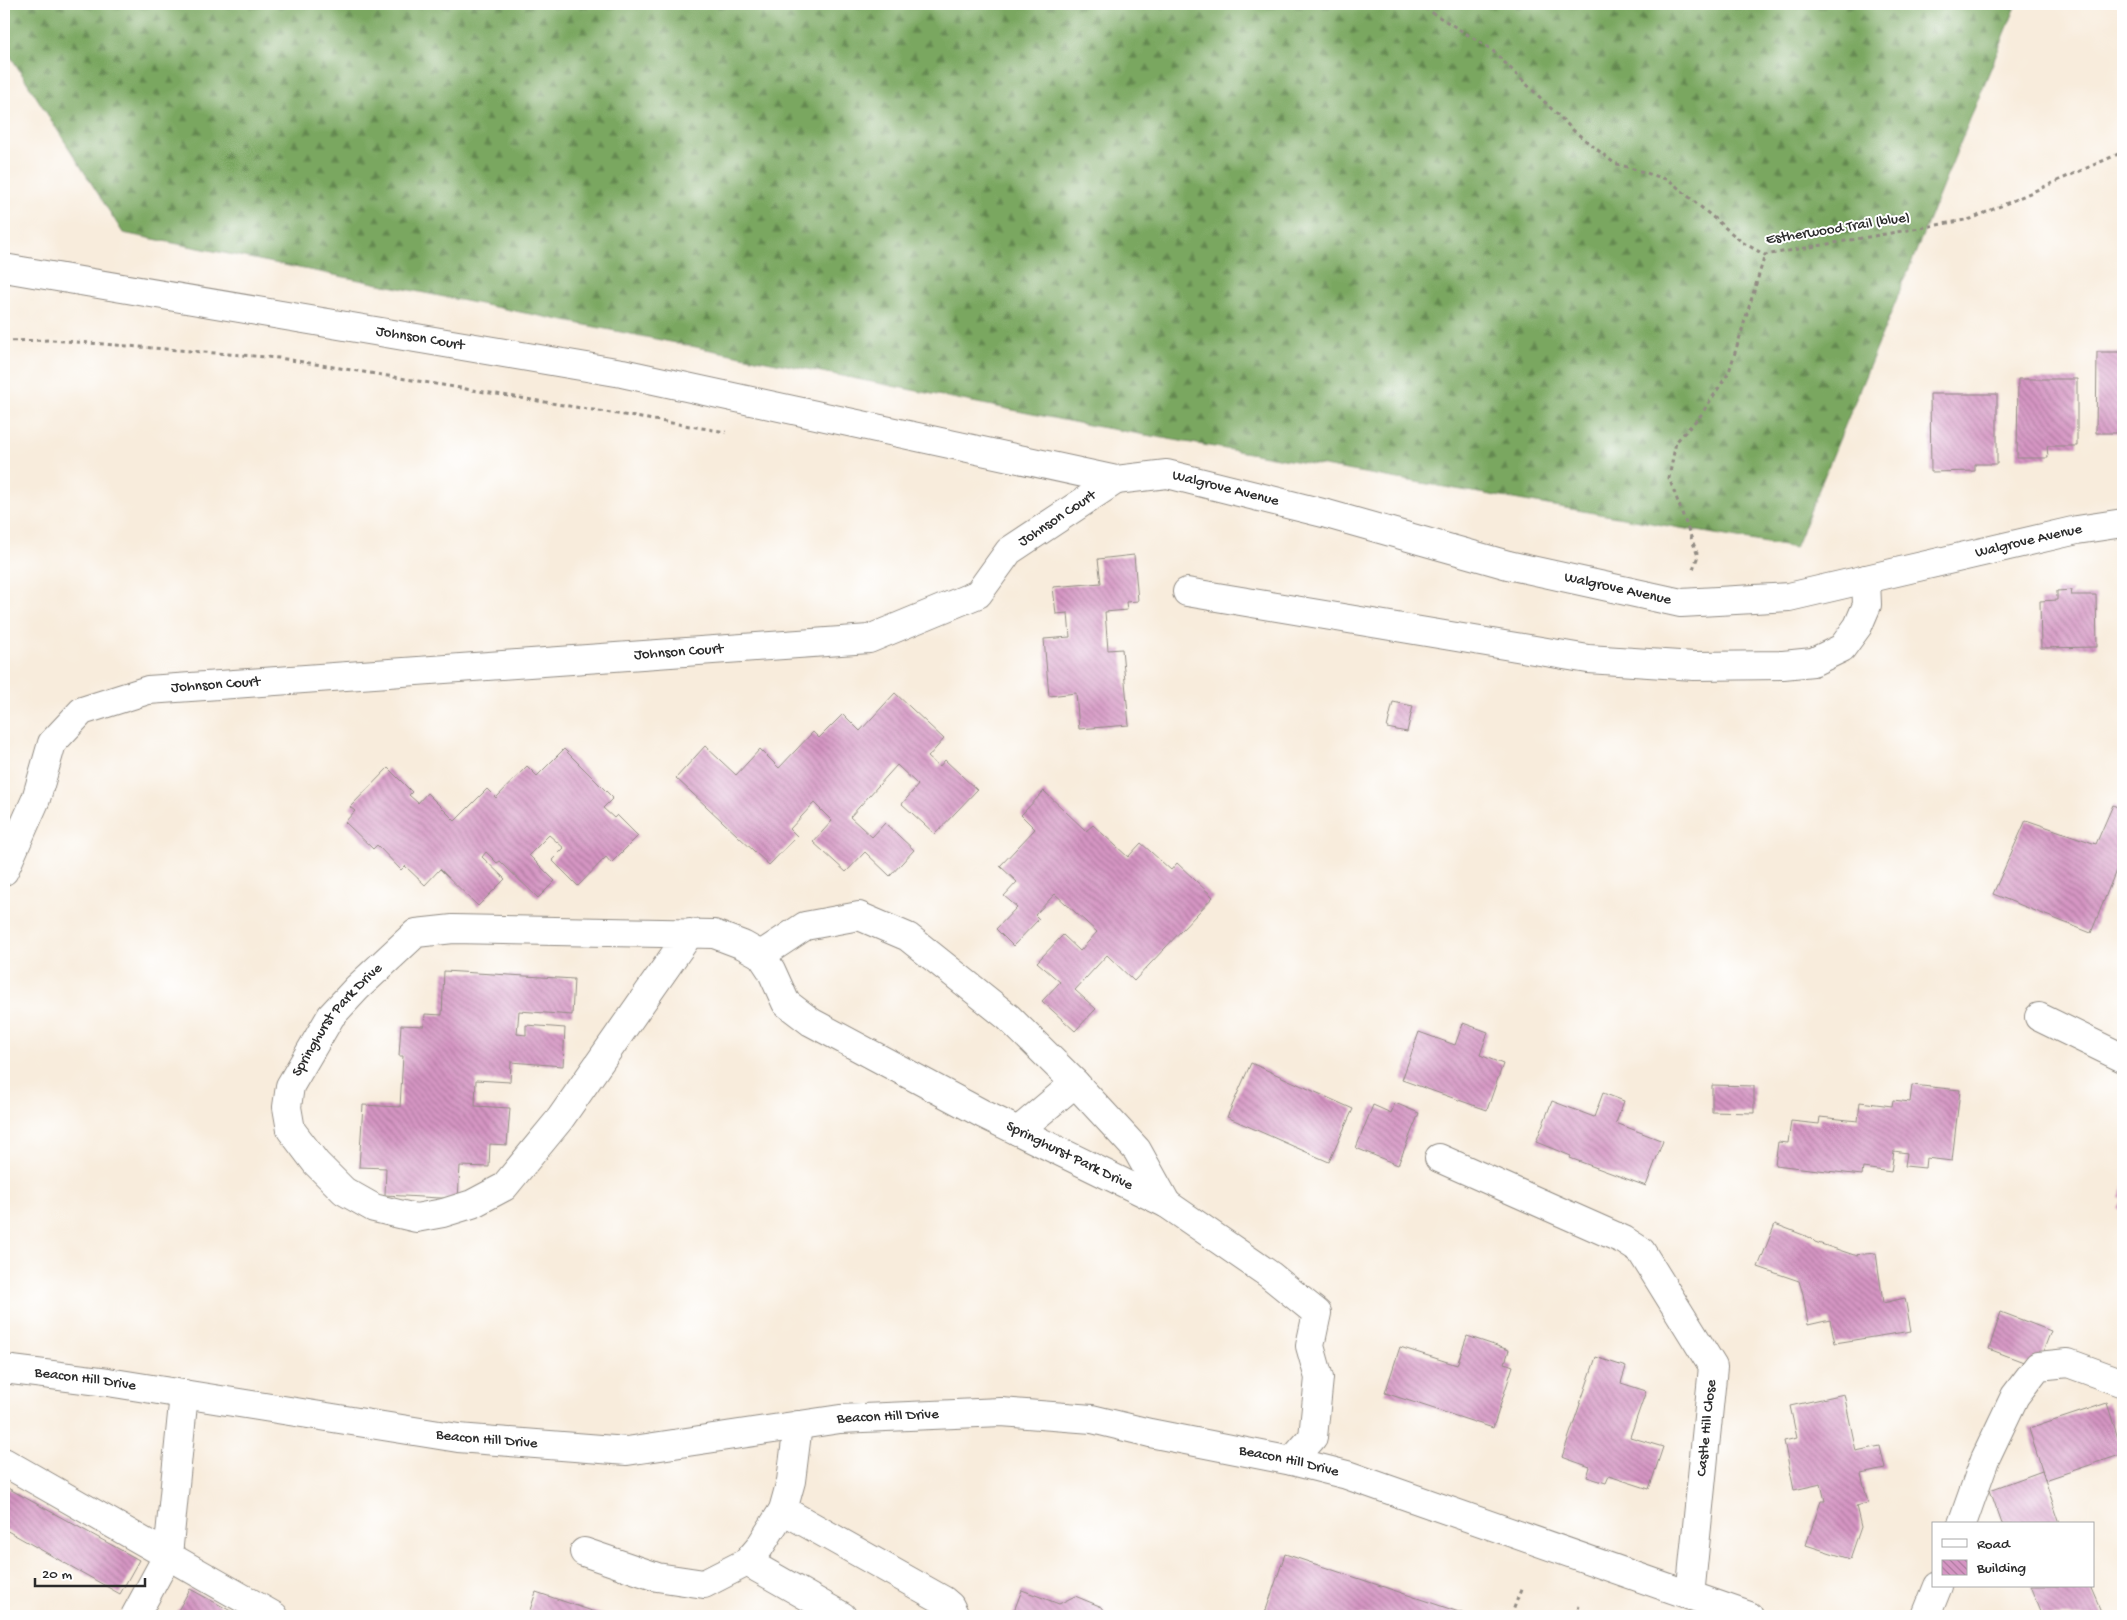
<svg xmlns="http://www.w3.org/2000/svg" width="2127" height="1620" viewBox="0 0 2127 1620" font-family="'Gochi Hand',sans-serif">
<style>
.forest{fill:url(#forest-firs);stroke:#526946}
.building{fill:url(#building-back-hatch)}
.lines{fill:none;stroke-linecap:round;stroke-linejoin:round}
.minor-casing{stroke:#928c84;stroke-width:30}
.path{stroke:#928c84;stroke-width:3;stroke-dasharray:4 4;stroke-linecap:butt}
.minor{stroke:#fff;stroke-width:28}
.labels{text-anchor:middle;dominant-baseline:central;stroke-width:4;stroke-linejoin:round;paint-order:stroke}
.street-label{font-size:15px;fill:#2b2b2b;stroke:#fff}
</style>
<defs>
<pattern id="forest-firs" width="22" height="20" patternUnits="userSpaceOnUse" patternTransform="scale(1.25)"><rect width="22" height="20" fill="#7aa761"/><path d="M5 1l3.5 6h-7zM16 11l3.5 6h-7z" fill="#648850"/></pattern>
<pattern id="building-back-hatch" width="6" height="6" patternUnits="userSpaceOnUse" patternTransform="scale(1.25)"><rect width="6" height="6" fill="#d595c3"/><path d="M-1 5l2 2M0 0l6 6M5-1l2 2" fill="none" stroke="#ad7a9f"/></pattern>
</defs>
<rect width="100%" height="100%" fill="#fff"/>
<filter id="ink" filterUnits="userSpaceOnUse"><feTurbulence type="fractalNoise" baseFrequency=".02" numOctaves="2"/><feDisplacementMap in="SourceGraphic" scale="10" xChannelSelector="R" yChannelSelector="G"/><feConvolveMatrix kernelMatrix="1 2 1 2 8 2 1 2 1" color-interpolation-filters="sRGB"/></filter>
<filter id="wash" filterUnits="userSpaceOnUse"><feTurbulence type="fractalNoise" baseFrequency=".0096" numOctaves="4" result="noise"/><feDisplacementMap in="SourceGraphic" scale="20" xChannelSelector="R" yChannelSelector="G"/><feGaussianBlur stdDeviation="1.12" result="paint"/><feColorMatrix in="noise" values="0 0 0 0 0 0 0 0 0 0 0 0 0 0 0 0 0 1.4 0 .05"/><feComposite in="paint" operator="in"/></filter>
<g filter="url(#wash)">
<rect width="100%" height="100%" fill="#f8ecdc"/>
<!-- forest -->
<path class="forest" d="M4,4H2017L1795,548L1088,425L123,233L4,46Z"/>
<g id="blocks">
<!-- building -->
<g class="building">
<path d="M2097,352H2123V433H2096Z"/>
<path d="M2018,379H2077V446H2047L2048,458H2017Z"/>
<path d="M1930,394H1997V464H1975V471L1931,472Z"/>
<path d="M1134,555L1138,601L1126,602L1127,610L1105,612L1108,650L1122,649L1129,725L1079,729L1076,693L1049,696L1044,639L1070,637L1068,613L1056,614L1053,587L1101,583L1098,559Z"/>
<path d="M2072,590L2071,595H2096L2097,647L2041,648L2040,601L2057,600V591Z"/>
<path d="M895,693L944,739L928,757L939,767L945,760L977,790L935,834L902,804L918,785L897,765L850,817L872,837L885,823L914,850L890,876L865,852L846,872L813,842L832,821L814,803L790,829L797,836L769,865L676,778L705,746L736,775L760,749L779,768L813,732L819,738L843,714L860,731Z"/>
<path d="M1393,702L1413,706L1407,732L1387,728Z"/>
<path d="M564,749L613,798L603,808L614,818L617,815L638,836L611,863L606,857L578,886L552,860L564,848L549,835L529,855L555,881L538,898L500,861L497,863L486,852L482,857L505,879L478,906L440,869L425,885L405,866L401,870L377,845L373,849L345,822L355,811L350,807L388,768L412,792L409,795L418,803L427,793L455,821L487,789L496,798L527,766L537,776Z"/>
<path d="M1044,791L1086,831L1093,825L1128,857L1141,843L1171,870L1177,863L1213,897L1134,981L1107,955L1075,990L1096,1009L1075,1031L1042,1001L1060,982L1037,962L1063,935L1080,951L1097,932L1055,894L1035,915L1039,919L1013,946L996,929L1017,907L1004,896L1017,882L1000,866L1035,829L1021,815Z"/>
<path d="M2113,805L2123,810V853L2091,933L1993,894L2026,820L2096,844Z"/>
<path d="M444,971L574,979L572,1015L519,1011L517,1034L526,1035V1025L565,1028L563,1066L511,1062L510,1082L476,1080L475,1106L510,1108L507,1145L490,1144L489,1167L460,1166L458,1199L385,1195L386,1168L359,1167L363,1105L400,1107L403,1056H399L401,1025L424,1026L425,1014L442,1015Z"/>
<path d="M1463,1023L1488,1032L1480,1055L1503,1064L1487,1110L1402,1080L1419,1032L1455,1045Z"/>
<path d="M1251,1063L1353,1109L1329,1162L1227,1117Z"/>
<path d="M1712,1085L1754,1086V1113L1712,1112Z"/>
<path d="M1912,1085L1960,1090L1952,1161L1926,1158L1925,1168L1905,1166L1907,1153L1894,1151L1891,1172L1863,1168L1862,1175L1775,1165L1778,1142L1788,1143L1791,1121L1819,1124L1820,1117L1858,1121L1860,1102L1892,1106L1893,1100L1910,1102Z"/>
<path d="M1603,1093L1624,1101L1616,1123L1663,1141L1646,1186L1570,1158L1571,1156L1536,1142L1552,1101L1594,1117Z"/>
<path d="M1395,1103L1419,1113L1398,1165L1356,1148L1373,1105L1391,1113Z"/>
<path d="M2123,1186V1211L2118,1209L2123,1198L2119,1197Z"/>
<path d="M1775,1224L1811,1238L1815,1242L1854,1255L1876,1253L1883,1303L1905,1298L1911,1331L1835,1343L1830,1320L1808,1325L1803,1294L1799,1281L1758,1267Z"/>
<path d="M2001,1312L2051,1331L2037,1367L1989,1349Z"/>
<path d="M1467,1336L1509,1350L1505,1363L1513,1366L1493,1428L1385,1393L1400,1347L1457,1365Z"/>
<path d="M1596,1357L1626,1367L1621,1383L1646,1391L1630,1437L1663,1447L1649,1489L1609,1476L1606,1483L1587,1477L1590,1467L1562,1457Z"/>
<path d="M1844,1394L1856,1451L1880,1446L1885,1469L1861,1474L1868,1503L1856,1506L1861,1527L1850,1559L1806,1545L1821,1501H1825L1821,1484L1794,1490L1784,1441L1797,1438L1790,1406Z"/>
<path d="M2107,1403L2123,1454L2045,1480L2029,1429Z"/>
<path d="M2042,1471L2060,1524H2002L1990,1490Z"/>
<path d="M4,1486L139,1560L120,1594L4,1529Z"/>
<path d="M1285,1554L1471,1616H1264Z"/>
<path d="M2031,1586H2090L2103,1616H2043Z"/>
<path d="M190,1589L240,1616H175Z"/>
<path d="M1022,1590L1059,1604L1075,1596L1102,1607L1108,1616H1012Z"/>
<path d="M536,1592L607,1616H528Z"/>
</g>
</g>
</g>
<g filter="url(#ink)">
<use href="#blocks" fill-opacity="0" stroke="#928c84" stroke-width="1"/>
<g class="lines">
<defs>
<g id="minor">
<path id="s1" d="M4,268L622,373L1116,480L1167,474L1327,514L1508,565L1681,603L1789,597L2077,530L2123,523"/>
<path d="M1187,592L1588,659L1694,666L1783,665L1813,662L1842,648L1858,626L1867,605L1866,579"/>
<path id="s2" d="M4,871L36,799L52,743L82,711L148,690L869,639L978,594L1009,551L1116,480"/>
<path id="s3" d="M690,933L560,1119L504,1187L472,1204L443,1213L416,1218L374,1208L344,1191L316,1163L291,1130L287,1107L290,1086L331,1016L357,988L416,933L453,929L714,934L743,945L761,955L771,970L786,1003L811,1022L983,1114L1167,1204L1270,1275L1317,1313L1310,1346L1319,1378L1313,1437L1292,1461"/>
<path d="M761,955L805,926L859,916L908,937L1008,1017L1075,1083L1137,1150L1167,1204"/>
<path d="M2039,1017L2123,1058"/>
<path d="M1018,1131L1075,1083"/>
<path d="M1439,1158L1624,1240L1641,1251L1713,1367L1690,1596"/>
<path id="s4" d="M4,1369L108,1382L458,1438L627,1451L840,1419L1001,1412L1092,1419L1150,1433L1292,1461L1347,1475L1749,1616"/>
<path d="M4,1462L274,1616"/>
<path d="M783,1510L943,1600L950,1606L955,1616"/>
<path d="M1962,1524L1985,1459L2015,1396L2038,1366L2068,1363L2123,1383"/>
<path d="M584,1552L657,1577L704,1584L747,1562L759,1548L783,1510L791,1481L798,1425"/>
<path d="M747,1562L842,1616"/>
<path d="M135,1616L168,1555L184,1394"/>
<path d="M1926,1616L1938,1586"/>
</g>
</defs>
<!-- minor casing -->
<use href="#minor" class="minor-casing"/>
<!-- path -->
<g class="path">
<path d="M1418,4L1491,49L1574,131L1614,163L1669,180L1742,242L1765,255L1971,219L2123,152"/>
<path d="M4,341L52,340L279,358L726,432"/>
<path d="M1693,569L1698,556L1669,478L1676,442L1701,415L1729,372L1765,255"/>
<path d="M1511,1616L1522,1587"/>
<path d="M1576,1616L1579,1606"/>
</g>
<!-- minor -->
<use href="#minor" class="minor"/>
</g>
</g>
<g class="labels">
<!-- street labels -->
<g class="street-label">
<text transform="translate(1838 229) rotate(-9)">Estherwood Trail (blue)</text>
<text stroke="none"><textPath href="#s1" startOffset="422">Johnson Court</textPath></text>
<text stroke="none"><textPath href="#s1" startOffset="1244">Walgrove Avenue</textPath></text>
<text stroke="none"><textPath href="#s2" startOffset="1202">Johnson Court</textPath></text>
<text stroke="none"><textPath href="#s1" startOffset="2068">Walgrove Avenue</textPath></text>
<text stroke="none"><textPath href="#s1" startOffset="1649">Walgrove Avenue</textPath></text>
<text stroke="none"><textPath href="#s2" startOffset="782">Johnson Court</textPath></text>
<text stroke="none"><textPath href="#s2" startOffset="318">Johnson Court</textPath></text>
<text stroke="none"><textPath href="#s3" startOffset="694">Springhurst Park Drive</textPath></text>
<text stroke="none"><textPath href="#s3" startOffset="1539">Springhurst Park Drive</textPath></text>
<text stroke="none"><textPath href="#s4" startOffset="82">Beacon Hill Drive</textPath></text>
<text stroke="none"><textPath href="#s4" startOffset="892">Beacon Hill Drive</textPath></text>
<text transform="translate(1707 1428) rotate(-84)">Castle Hill Close</text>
<text stroke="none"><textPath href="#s4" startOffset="488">Beacon Hill Drive</textPath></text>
<text stroke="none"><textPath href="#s4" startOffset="1298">Beacon Hill Drive</textPath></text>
</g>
</g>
<!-- margin -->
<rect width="2127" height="1620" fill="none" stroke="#fff" stroke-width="20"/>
<!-- legend -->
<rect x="1932" y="1522" width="162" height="65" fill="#ffffff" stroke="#aaaaaa"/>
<rect x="1942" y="1539" width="25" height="8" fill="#ffffff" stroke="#aaaaaa"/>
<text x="1977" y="1548" font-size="15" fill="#2b2b2b">Road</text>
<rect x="1942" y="1560" width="25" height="15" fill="url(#building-back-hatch)" stroke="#aaaaaa"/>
<text x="1977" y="1572" font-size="15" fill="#2b2b2b">Building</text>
<!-- scale -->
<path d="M35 1578v8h110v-8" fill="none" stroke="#2b2b2b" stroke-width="2.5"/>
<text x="42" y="1578" font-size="15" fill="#2b2b2b" stroke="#ffffff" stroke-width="4" paint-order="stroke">20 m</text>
</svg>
